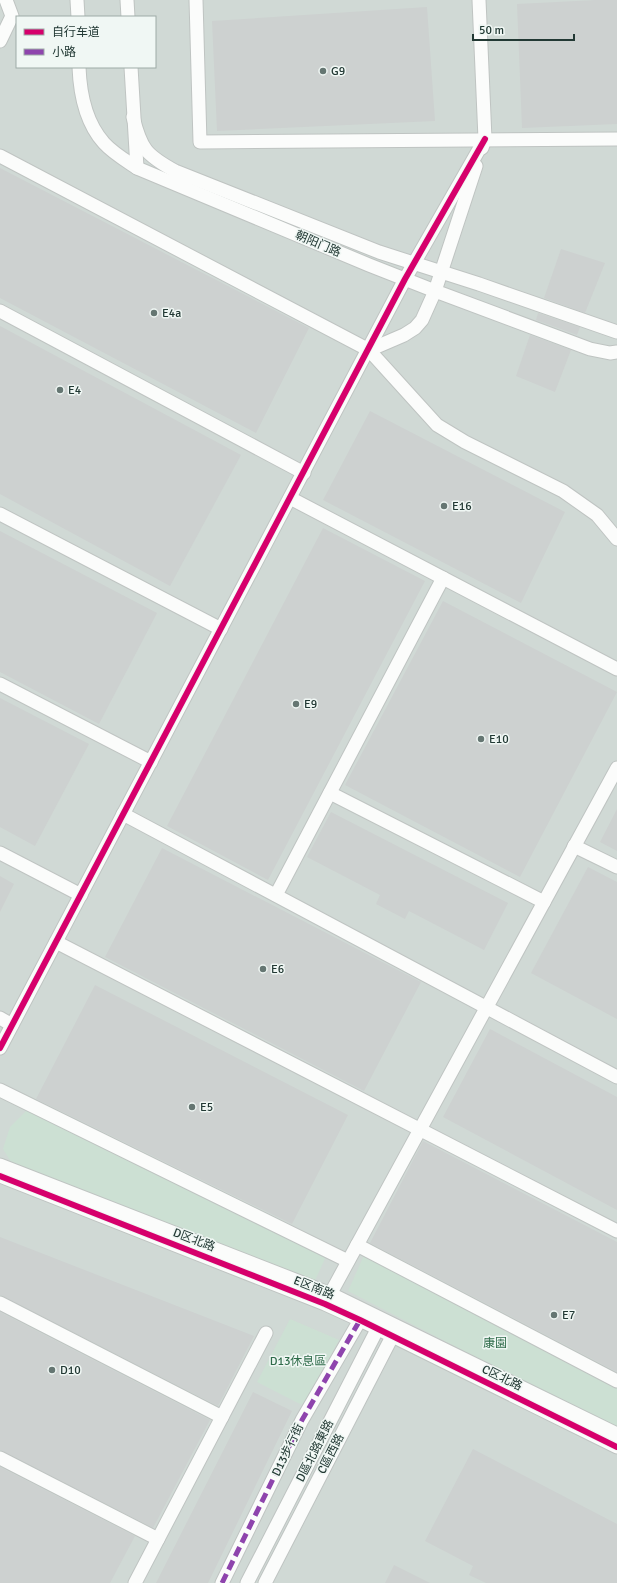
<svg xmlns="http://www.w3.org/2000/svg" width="617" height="1583" viewBox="0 0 617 1583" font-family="Signika,'Noto Sans SC',sans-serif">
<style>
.built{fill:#d0d9d5;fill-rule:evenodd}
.green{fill:#cce0d3}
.building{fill:#cdd1d0}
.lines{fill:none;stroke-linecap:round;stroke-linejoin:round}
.minor-casing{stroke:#bfc4c2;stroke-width:15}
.minor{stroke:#fbfcfb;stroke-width:13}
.quiet{stroke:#8e44ad;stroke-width:5;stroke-dasharray:10 5;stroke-linecap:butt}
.cycleway-casing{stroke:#f0f7f4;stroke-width:8}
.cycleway{stroke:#d6006c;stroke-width:6}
.poi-dot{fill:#657672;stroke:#f0f7f4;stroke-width:1.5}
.labels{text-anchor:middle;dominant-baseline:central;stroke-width:3;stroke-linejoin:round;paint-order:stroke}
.poi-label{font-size:12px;fill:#223934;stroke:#f0f7f4;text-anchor:start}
.street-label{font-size:12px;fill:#223934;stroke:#f0f7f4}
.park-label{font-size:12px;fill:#2f6c4a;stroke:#f0f7f4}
</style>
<rect width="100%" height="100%" fill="#e2e8e5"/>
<!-- built -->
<path class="built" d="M0,0H617V1583H0ZM17,17H155V67H17Z"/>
<!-- green -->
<g class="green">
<path d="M28,1109L327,1254L314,1283V1285L11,1162L3,1149L10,1127Z"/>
<path d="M365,1253L617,1382V1430L348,1291Z"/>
<path d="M290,1319L339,1340L304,1406L257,1382Z"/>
</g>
<!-- building -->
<g class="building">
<path d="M596,0H617V124L522,128L517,4Z"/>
<path d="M427,7L435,121L217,131L212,21Z"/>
<path d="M0,168L309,328L256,433L0,298Z"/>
<path d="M561,249L605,263L585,313L544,298Z"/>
<path d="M538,313L580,327L577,335L536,320Z"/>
<path d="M0,326L241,455L170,586L0,494Z"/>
<path d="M530,335L571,350L555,392L516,376Z"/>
<path d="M370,411L565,512L521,603L323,500Z"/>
<path d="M323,528L425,581L268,880L167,826Z"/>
<path d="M0,531L157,613L99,724L0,672Z"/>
<path d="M443,601L617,692L520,877L345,785Z"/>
<path d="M0,698L89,744L35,846L0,827Z"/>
<path d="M617,809V851L600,842Z"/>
<path d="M331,812L508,903L484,950L409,911L405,919L376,904L380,895L307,857Z"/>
<path d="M162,848L421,982L364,1091L105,957Z"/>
<path d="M588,867L617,882V1019L531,973Z"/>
<path d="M0,876L14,884L0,912Z"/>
<path d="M95,985L348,1115L292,1224L36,1099Z"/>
<path d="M490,1029L617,1097V1210L443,1117Z"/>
<path d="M423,1141L617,1242V1372L370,1243Z"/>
<path d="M0,1237L254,1336L218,1406L0,1295Z"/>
<path d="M0,1312L210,1420L153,1528L0,1450Z"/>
<path d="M253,1392L292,1411L208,1583H156Z"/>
<path d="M473,1449L617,1524V1583H486L469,1575L473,1566L425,1541Z"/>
<path d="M0,1467L135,1536L110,1583H0Z"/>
<path d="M394,1565L430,1583H385Z"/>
</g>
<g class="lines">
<defs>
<g id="minor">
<path d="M77,0L78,17"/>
<path d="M127,0L128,17"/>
<path d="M196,0L200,142L617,139"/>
<path d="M479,0L485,139L482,148"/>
<path d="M0,41L12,16L6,0"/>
<path d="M79,67C80,94 86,123 104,143C113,153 125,160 137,168L369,265L435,291L590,349L610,353L617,352"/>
<path d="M131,67L137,168"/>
<path d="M133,117C141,149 146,155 175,171L379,252L479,284L617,332"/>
<path d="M0,156L369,350L437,425L465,442L563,491L597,515L617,539"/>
<path d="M0,311L304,473"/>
<path d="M369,350L404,335L415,328L422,320L435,291L476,166"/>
<path d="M290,498L617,669"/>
<path d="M0,514L221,629"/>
<path d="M0,684L151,762"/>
<path d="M330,793L544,902"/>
<path d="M123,814L617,1077"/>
<path d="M574,846L617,867"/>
<path d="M0,853L81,895"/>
<path d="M276,895L443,578"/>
<path d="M56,942L617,1231"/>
<path d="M0,1018L12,1025"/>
<path d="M0,1048L405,279L485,139"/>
<path d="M0,1090L348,1261"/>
<path d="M0,1165L331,1294L617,1434"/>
<path d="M0,1176L325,1304L360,1320L617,1447"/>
<path d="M357,1245L617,1381"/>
<path d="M326,1302L617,768"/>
<path d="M0,1303L222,1417"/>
<path d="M0,1458L158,1539"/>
<path d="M135,1583L266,1333"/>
<path d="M222,1583L302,1420L360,1320"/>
<path d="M247,1583L381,1322"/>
<path d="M265,1583L396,1329"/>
</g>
</defs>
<!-- minor casing -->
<use href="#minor" class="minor-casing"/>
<!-- minor -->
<use href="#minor" class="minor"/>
<!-- quiet -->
<path class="quiet" d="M222,1583L302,1420L360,1320"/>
<defs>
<g id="cycleway">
<path d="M0,1048L405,279L485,139"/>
<path d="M0,1176L325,1304L360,1320L617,1447"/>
</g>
</defs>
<!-- cycleway casing -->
<use href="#cycleway" class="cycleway-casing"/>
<!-- cycleway -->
<use href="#cycleway" class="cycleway"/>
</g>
<!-- markers -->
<g class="poi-dot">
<circle cx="323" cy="71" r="4"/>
<circle cx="154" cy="313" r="4"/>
<circle cx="60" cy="390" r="4"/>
<circle cx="444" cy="506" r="4"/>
<circle cx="296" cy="704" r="4"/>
<circle cx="481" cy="739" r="4"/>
<circle cx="263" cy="969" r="4"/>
<circle cx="192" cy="1107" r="4"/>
<circle cx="554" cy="1315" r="4"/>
<circle cx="52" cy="1370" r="4"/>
</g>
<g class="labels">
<!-- poi labels -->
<g class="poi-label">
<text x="331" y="71">G9</text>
<text x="162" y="313">E4a</text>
<text x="68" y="390">E4</text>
<text x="452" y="506">E16</text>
<text x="304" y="704">E9</text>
<text x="489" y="739">E10</text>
<text x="271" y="969">E6</text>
<text x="200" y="1107">E5</text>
<text x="562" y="1315">E7</text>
<text x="60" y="1370">D10</text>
</g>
<!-- street labels -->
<g class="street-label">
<text transform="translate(318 244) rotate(23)">朝阳门路</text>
<text transform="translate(194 1240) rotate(21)">D区北路</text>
<text transform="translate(314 1288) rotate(22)">E区南路</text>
<text transform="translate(502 1378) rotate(26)">C区北路</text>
<text transform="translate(288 1450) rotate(-64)">D13步行街</text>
<text transform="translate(315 1451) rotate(-63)">D區北路東路</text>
<text transform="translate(331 1454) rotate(-63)">C區西路</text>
</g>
<!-- park labels -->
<g class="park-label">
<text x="495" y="1343">康園</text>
<text x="298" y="1361">D13休息區</text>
</g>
</g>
<!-- legend -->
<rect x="16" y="16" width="140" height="52" fill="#f0f7f4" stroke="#9eaba7"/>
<rect x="24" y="29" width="20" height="6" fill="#d6006c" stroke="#9eaba7"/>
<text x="52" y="36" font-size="12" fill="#223934">自行车道</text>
<rect x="24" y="49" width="20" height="6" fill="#8e44ad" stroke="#9eaba7"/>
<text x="52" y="56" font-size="12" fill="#223934">小路</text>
<!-- scale -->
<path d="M473 34v6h101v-6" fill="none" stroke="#223934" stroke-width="2"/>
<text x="479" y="34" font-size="12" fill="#223934" stroke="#f0f7f4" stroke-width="3" paint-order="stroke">50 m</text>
</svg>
